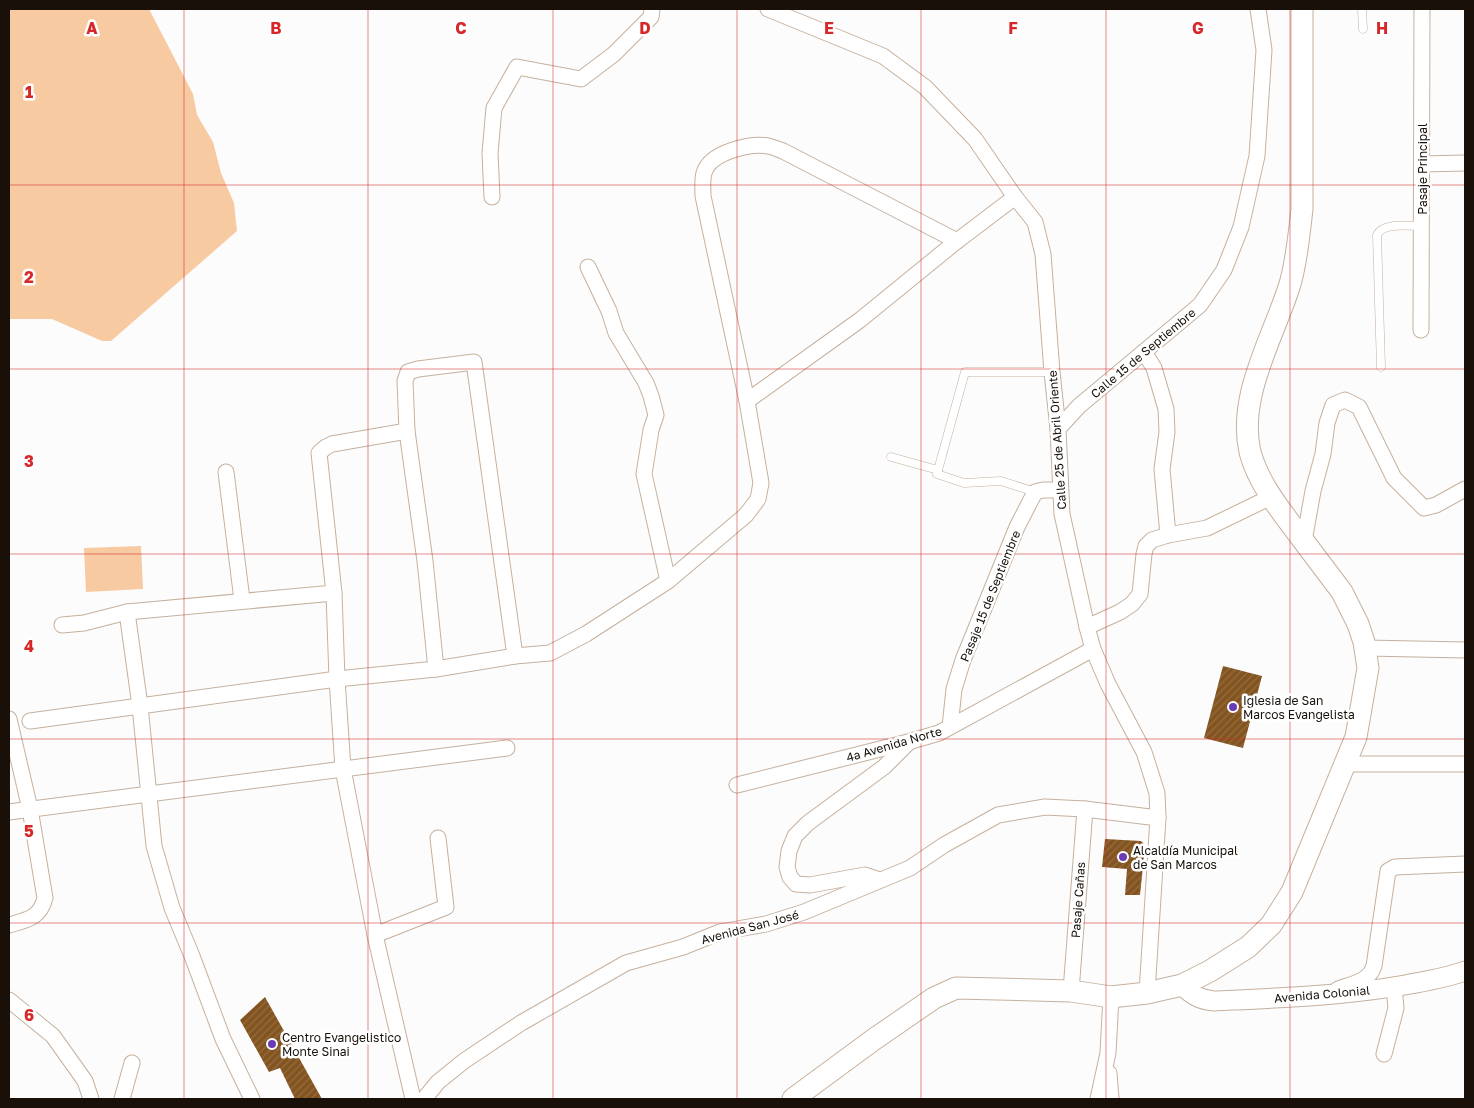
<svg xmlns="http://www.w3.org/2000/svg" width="1474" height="1108" viewBox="0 0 1474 1108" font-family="'Golos Text',sans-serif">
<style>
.grass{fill:#f7caa1}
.building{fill:url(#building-hatch)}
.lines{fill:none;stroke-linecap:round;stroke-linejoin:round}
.service-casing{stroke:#c6b09d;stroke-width:9}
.minor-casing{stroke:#c6b09d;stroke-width:17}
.tertiary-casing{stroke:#c6b09d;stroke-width:21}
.secondary-casing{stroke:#c6b09d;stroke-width:23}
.service{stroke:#fff;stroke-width:8}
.minor{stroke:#fff;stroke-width:15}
.tertiary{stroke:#fff;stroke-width:19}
.secondary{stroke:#fff;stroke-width:21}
.grid{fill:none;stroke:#d62828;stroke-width:1;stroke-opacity:0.55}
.poi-dot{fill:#6a3bb3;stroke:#fff;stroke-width:2}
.labels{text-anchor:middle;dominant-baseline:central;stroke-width:5;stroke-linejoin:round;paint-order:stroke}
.street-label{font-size:12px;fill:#181009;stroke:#fff}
.poi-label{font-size:12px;fill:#181009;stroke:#fff;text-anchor:start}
.grid-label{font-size:16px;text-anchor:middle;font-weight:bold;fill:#d62828;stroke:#fff;stroke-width:5;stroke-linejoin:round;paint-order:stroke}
</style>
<defs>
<pattern id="building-hatch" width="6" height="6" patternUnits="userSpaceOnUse" patternTransform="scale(1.25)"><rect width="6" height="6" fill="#84541f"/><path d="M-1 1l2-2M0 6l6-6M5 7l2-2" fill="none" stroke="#926d44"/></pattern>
</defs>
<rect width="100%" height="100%" fill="#fcfcfc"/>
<!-- grass -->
<g class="grass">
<path d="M9,9H149L193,94L197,115L213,142L221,173L234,203L237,231L111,341H102L52,319H9Z"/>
<path d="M141,546L143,589L86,592L84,548Z"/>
</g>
<!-- building -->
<g class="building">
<path d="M1223,666L1262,676L1243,748L1204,738Z"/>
<path d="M1105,839L1141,841L1143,843L1145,847L1140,895H1125L1127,869L1102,867Z"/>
<path d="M265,997L322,1099H295L280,1068L269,1072L240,1020Z"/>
</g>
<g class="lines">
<defs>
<g id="service">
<path d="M1362,9L1363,29"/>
<path d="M1381,367L1377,235C1383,222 1409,226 1422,226"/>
<path d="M891,457L938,470L937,474L964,483L1001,481L1035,492"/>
<path d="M938,470L965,372H1052"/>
</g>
<g id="minor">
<path d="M768,9L883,56L925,87L975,139L1015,197L1035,222L1043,254L1052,372L1058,429L1062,514L1087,627L1093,649L1108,684L1144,752L1157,793L1158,818L1147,993"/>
<path d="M1422,164L1465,163"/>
<path d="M492,197L490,153L494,108L517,67L581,79L614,54L651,17L652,9"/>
<path d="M588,267L609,311L616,333L646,383L651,396L656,415L651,430L644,474L668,581"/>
<path d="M1421,330L1422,9"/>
<path d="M1144,352L1154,368L1166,409L1167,432L1162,469L1168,535"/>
<path d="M747,401L860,320L957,241L1015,197"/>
<path d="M1058,429L1079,406L1200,305L1224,270L1241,227L1257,156L1264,50L1258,9"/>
<path d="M407,431L332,444L326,447L319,453L334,593L337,679L343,769L375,935L413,1099"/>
<path d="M226,472L242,600"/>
<path d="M1304,541L1313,491L1323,454L1327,423L1333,405L1345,400L1359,407L1394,478L1424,508L1436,505L1465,489"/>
<path d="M127,612L140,706L154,846L172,908L192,956L223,1039L252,1099"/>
<path d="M62,625L84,623L127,612L334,593"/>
<path d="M1087,627L1120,612L1132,604L1140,594L1144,554L1146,546L1152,540L1168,535L1207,528L1271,497"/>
<path d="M1366,648L1465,650"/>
<path d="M436,669L425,561L407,431L405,381L408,372L418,369L474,362L515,656"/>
<path d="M9,719L30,809L45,898C40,918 27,920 9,925"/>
<path d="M30,721L337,679L436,669L515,656L550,653L586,634L668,581L746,515L758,499L761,483L747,401L703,196C703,188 702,180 704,173C710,152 750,143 768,146C773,147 778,149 783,151L957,241"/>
<path d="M950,727L954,689L963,660L1017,527L1035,492L1043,490H1060"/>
<path d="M1344,764H1465"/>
<path d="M737,785L908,742L939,733L1093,649"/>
<path d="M9,812L507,748"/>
<path d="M880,880L865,875L810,885L796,884L790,877L787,867L789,851L795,836L808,823L884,767L908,743"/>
<path d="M375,935L446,907L438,838"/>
<path d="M1338,989C1352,984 1369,982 1374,966L1388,871L1395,867L1465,864"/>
<path d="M1071,991L1085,809"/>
<path d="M9,1000L53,1036L85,1081L91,1099"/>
<path d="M1384,1054L1396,1008L1394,987"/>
<path d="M1109,1073L1111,1099"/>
<path d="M122,1099L132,1063"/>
<path d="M424,1099L438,1082L464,1061L521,1023L626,963L683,947L720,932L766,924L804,912L910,868L944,845L998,815L1045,807L1085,809L1158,818"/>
<path d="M1098,1099L1108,1053L1111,997"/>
</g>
<path id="tertiary" d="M1182,985C1192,995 1200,1000 1214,1001C1278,998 1342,996 1405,985C1426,981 1446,978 1465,971"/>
<path id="secondary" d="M793,1099L873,1040L934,998L956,988L1071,991L1111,997L1147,993L1182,985L1210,971L1248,947L1271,925L1292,892L1356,737L1368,668L1364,642L1358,624L1342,592C1327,572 1311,551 1296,531C1278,507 1258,482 1250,452C1237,396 1274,336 1290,284C1297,260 1299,234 1302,209V9"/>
</defs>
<!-- service casing -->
<use href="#service" class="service-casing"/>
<!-- minor casing -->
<use href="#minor" class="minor-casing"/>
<!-- tertiary casing -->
<use href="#tertiary" class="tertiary-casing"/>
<!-- secondary casing -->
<use href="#secondary" class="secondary-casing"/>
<!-- service -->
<use href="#service" class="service"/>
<!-- minor -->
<use href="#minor" class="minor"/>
<!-- tertiary -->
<use href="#tertiary" class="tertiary"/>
<!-- secondary -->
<use href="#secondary" class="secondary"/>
</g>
<!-- grid -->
<path class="grid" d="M184,9V1099M368,9V1099M553,9V1099M737,9V1099M921,9V1099M1106,9V1099M1290,9V1099M9,185H1465M9,369H1465M9,554H1465M9,739H1465M9,923H1465"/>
<!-- markers -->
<g class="poi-dot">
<circle cx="1233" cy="707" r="5"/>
<circle cx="1123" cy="857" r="5"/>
<circle cx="272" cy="1044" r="5"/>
</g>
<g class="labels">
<!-- street labels -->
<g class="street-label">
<text transform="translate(1422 169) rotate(-90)">Pasaje Principal</text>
<text transform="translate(1143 353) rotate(-40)">Calle 15 de Septiembre</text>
<text transform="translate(1057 440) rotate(-94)">Calle 25 de Abril Oriente</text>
<text transform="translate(990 596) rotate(-68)">Pasaje 15 de Septiembre</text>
<text transform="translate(894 744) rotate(-16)">4a Avenida Norte</text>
<text transform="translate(1078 900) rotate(-86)">Pasaje Cañas</text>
<text transform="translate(750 927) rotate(-15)">Avenida San José</text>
<text transform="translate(1322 994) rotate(-5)">Avenida Colonial</text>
</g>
<!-- poi labels -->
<g class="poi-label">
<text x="1243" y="700">Iglesia de San<tspan x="1243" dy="14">Marcos Evangelista</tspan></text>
<text x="1133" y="850">Alcaldía Municipal<tspan x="1133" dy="14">de San Marcos</tspan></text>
<text x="282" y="1037">Centro Evangelistico<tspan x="282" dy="14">Monte Sinai</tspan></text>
</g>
</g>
<g class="grid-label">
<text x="92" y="34">A</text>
<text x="276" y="34">B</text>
<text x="461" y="34">C</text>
<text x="645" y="34">D</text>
<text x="829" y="34">E</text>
<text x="1013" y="34">F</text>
<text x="1198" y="34">G</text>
<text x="1382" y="34">H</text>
<text x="29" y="98">1</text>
<text x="29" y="283">2</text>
<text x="29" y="467">3</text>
<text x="29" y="652">4</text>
<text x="29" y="837">5</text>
<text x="29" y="1021">6</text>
</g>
<!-- border -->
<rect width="1474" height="1108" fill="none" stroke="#181009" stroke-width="20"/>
</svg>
